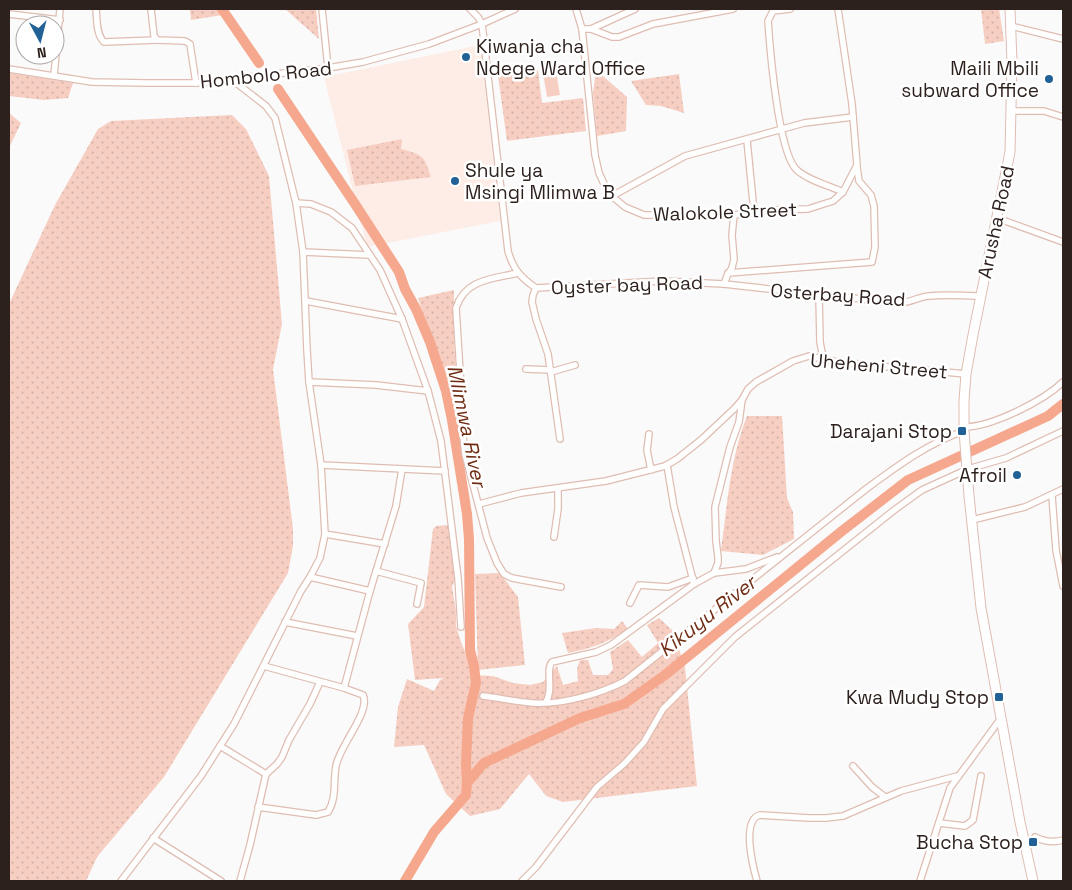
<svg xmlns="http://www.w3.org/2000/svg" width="1072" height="890" viewBox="0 0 1072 890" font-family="'Space Grotesk',sans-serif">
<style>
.built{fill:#feede7}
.grass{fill:url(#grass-dots)}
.garden{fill:#f7cfc2}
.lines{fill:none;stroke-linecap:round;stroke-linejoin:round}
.river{stroke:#f6a88e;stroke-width:10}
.minor-casing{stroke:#dfbdb2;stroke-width:8}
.highway-casing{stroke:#dfbdb2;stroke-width:11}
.minor{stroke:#fff;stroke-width:5.5}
.highway{stroke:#fff;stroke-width:9}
.poi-dot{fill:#216196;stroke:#fff;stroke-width:2}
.labels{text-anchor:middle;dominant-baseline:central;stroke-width:5;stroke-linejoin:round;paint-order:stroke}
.poi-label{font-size:19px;fill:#2d211d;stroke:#fff;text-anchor:end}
.street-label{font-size:19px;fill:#2d211d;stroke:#fff}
.water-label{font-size:20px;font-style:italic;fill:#702b13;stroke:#fff}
</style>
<defs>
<pattern id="grass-dots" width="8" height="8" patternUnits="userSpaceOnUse" patternTransform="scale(1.25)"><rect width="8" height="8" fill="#f7cfc2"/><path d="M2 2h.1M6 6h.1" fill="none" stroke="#d4b1a6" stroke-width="1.8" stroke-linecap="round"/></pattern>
</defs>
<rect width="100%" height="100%" fill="#fafafa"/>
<!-- built -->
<path class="built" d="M480,45L500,221L367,247L324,77Z"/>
<!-- grass -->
<g class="grass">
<path d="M190,9H217L222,15L191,20Z"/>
<path d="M285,9H316L319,39Z"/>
<path d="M981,9H999L1004,41L985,44Z"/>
<path d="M538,70L542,103L583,98L586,131L507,141L498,76Z"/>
<path d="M596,70L627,97L626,131L597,136L593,93Z"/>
<path d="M9,73L73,83L68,98L44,100L9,96Z"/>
<path d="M679,74L684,113L661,106L646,105L631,81Z"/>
<path d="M9,113L21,123L9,148Z"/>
<path d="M232,115L246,129L269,176L282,324L273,369L293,529V546L288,573L164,777L97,857L86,881H9V304L55,205L98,129L111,121Z"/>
<path d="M402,139L401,149C424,155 424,156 431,177L355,186L347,150Z"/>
<path d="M454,290V343L457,382V411H453L444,377L418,298Z"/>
<path d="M747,416H782L787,498L793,512L794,539L763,555L721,551C727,506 730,459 747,416Z"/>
<path d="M448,525L454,570L455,579L452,587L456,611V626L461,642L469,661L471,675L493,676L513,683L530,685L543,682L557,666L563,685L578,681L577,669L580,660H588L593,675H608L613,669L610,652L628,640L642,657L658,643L647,625L659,618L673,631L685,667L697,786L563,802L546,796L529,774L500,809L470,816L446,794L424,745L394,747L398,707L407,679L434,691L440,680L444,678L415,680L408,624L424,607L433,529L436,526Z"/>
<path d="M500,573L518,597L525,665L478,670L475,574Z"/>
<path d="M622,621L628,629C609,642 590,649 568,653L562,633L596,628L614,629Z"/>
</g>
<!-- garden -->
<path class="garden" d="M556,71L560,95L547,97L543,73Z"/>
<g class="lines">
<!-- river -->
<g class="river">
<path d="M222,9L259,63"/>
<path d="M278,89L355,204L399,272L405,289L416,309L430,342L446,391L452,420L467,514L469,539L470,650L474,666L476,683L468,718L466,764L467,783"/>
<path d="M405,881L434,832L466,795L467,783L484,763L580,718L624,704L665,675L842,531L908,480L1048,416L1063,404"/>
</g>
<defs>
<g id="minor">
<path d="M96,9C97,18 96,35 104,42L157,40"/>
<path d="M151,9L154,36L157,40L185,41L190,44L196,83"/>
<path d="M322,9L328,68"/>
<path d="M470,9L478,17L482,24L508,251C513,269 521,278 536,288L663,281L724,284L898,303C911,303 917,297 929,296C946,294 964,296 981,296"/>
<path d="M576,9L582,29L595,155L599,173L605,186L613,197L625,207L644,215H734L768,210L808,209L833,201L843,192L857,165L852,104L838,9"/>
<path d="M790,9L773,11L768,21C770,50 778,147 795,168C804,179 830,186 843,192"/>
<path d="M9,14L60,20"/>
<path d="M1011,26L1063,39"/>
<path d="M582,29H591L635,9"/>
<path d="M591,29L612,37H619L653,24L733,9"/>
<path d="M9,69L92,82L146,83H196L328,68L363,62L429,44L482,24L515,9"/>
<path d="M54,76L60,9"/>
<path d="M1012,111H1044L1063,117"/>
<path d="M747,140L754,212"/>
<path d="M612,196L685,156L804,123L853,117"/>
<path d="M296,203L311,204L331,212L352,228L380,270L402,319L428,391L441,441L458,578L461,627"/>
<path d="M997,218L1063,242"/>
<path d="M303,252L370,255"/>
<path d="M518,273C492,279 465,279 456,308L461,388V417L465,454L487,538L497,563L504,574L512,578L561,587"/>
<path d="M728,273L872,262L875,247L874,206L871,195L859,181L857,167"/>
<path d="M724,284L727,276L732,268L734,259L732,235L734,215"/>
<path d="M536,288L533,295L532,302L536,319L548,354L560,439"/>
<path d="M819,295L820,342L823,358"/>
<path d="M306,301L402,319"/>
<path d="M526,369L551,370"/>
<path d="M551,372L575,365"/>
<path d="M309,382L376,385L428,391"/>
<path d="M964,427C992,427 1043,401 1063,382"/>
<path d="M649,434L647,450L651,470"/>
<path d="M321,465L445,471"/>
<path d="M667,465L674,507L694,584"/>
<path d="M1052,496L1056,550L1063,586"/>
<path d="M479,504L521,493L606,481L665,466L677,459L701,440L734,409L742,400L748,389L756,382L793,361L809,356L837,362L966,374"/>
<path d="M972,520L1025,507L1063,489"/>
<path d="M325,534L385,544"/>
<path d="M554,537L558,509V488"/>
<path d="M376,571L421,583L417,604"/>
<path d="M714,573L718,563V557L716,541L715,507L730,447L739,422L742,400"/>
<path d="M310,577L370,591"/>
<path d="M630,603L639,585L668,587L693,578"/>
<path d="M285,622L357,636"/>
<path d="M264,666L344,688L370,591L396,506L402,469"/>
<path d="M483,696C500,698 517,702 533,703C561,705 600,694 625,681L866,489C896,467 928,443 964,431"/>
<path d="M546,702C554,689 545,670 552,662L596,652L611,645L694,584L714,573L746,569L777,557"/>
<path d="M220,746L266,774"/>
<path d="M853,766L872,787L885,797"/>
<path d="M258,807L316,815L328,812C337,798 333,781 336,766C339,746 371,712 363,695L344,688"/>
<path d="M939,823L965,826L973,820L981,776"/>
<path d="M1035,837C1045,842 1053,843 1063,840"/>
<path d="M153,838L221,881"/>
<path d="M121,881L201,776L234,724L301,591L310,577L320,558L325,534L321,465L309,382L307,350L303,252L296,203L275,118L266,106L230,78"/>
<path d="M240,881L250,845L266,774L277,764L282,757L289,740L310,704L320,682"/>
<path d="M522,881L536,867L597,787L624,764L644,742L663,709L735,637L893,511L922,490L968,469L1006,458L1063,431"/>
<path d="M757,881C753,867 741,820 760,815L809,818H826L843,816L901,791L957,776"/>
<path d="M920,881L950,788L1001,718"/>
</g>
<path id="highway" d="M1010,9L1012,63L1010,152L973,335L966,374L964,401V431L969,496L981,608L1020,822L1033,881"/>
</defs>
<!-- minor casing -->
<use href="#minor" class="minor-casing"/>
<!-- highway casing -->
<use href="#highway" class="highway-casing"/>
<!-- minor -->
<use href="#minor" class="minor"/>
<!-- highway -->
<use href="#highway" class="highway"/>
</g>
<!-- markers -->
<g class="poi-dot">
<circle cx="466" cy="57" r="5"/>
<circle cx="1049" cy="79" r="5"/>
<circle cx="455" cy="181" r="5"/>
<rect x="957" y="426" width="10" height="10" rx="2.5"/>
<circle cx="1017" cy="475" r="5"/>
<rect x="994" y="692" width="10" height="10" rx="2.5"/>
<rect x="1028" y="837" width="10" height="10" rx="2.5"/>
</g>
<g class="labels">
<!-- poi labels -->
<g class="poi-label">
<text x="476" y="46" text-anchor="start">Kiwanja cha<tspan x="476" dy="22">Ndege Ward Office</tspan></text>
<text x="1039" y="68">Maili Mbili<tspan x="1039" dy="22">subward Office</tspan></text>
<text x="465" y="170" text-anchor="start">Shule ya<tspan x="465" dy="22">Msingi Mlimwa B</tspan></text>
<text x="952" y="431">Darajani Stop</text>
<text x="1007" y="475">Afroil</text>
<text x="989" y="697">Kwa Mudy Stop</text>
<text x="1023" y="842">Bucha Stop</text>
</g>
<!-- street labels -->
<g class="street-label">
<text transform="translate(266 75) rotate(-6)">Hombolo Road</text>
<text transform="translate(725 212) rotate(-2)">Walokole Street</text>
<text transform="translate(996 222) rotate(-78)">Arusha Road</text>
<text transform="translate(627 285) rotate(-2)">Oyster bay Road</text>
<text transform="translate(838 295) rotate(4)">Osterbay Road</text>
<text transform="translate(879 366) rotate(5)">Uheheni Street</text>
</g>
<!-- water labels -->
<g class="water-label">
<text transform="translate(467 426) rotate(78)">Mlimwa River</text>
<text transform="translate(707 616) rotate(-38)">Kikuyu River</text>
</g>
</g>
<!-- border -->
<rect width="1072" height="890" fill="none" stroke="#2d211d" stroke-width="20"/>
<!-- north arrow -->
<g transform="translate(40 40) rotate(173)"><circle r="24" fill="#ffffff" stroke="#aba6a5"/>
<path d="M0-4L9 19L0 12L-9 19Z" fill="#216196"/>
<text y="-8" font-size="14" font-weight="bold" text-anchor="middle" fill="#2d211d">N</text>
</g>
</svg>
